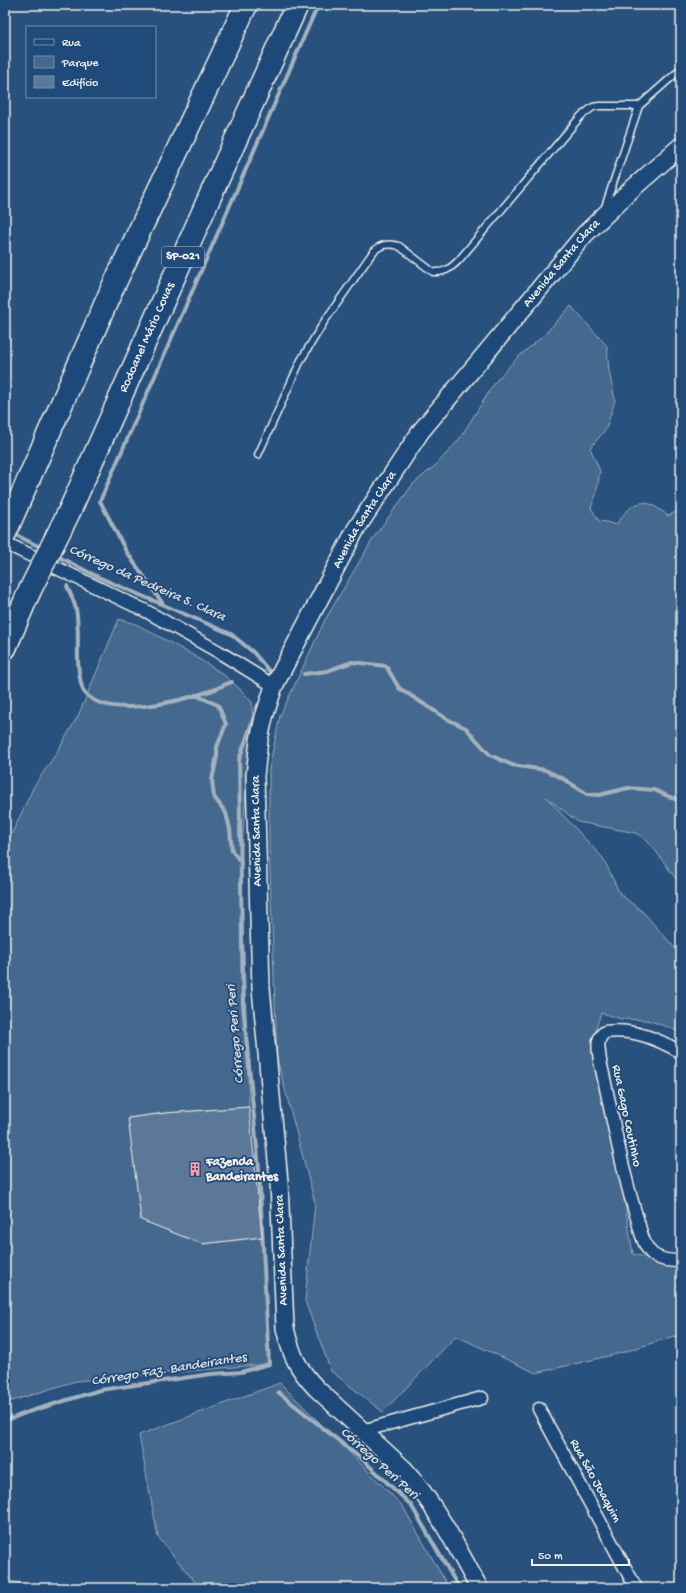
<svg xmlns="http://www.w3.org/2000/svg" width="686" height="1593" viewBox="0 0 686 1593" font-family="'Gochi Hand',sans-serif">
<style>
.green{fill:#45688e;stroke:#9cacbb}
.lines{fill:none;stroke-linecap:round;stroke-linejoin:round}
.stream{stroke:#a4b2be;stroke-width:4}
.building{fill:#5b7899;stroke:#f4f1e8}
.lane-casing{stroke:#f4f1e8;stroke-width:9}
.street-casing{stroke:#f4f1e8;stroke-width:15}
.secondary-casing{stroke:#f4f1e8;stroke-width:20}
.highway-casing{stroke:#f4f1e8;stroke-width:25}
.lane{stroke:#1f4a7a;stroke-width:6}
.street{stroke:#1f4a7a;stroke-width:12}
.secondary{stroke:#1f4a7a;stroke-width:17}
.highway{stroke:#1f4a7a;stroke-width:22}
.highway-bridge-casing{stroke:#f4f1e8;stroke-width:25;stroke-linecap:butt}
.highway-bridge{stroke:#1f4a7a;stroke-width:22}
.labels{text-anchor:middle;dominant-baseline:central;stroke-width:3.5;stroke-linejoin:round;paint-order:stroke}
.shield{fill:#1f4a7a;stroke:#b4bfc7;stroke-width:1}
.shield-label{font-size:12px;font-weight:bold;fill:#f4f1e8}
.street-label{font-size:13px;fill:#f4f1e8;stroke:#1f4a7a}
.poi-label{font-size:13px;font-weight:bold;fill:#f4f1e8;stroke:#1f4a7a;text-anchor:start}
.water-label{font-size:14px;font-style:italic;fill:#d9dcda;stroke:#1f4a7a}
</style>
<rect width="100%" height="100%" fill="#28517e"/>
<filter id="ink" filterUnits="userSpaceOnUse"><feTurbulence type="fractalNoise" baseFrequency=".025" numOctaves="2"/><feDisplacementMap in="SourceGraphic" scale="8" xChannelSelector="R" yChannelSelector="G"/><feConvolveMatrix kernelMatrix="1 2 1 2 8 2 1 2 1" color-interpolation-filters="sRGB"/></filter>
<g filter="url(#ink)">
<!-- green -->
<g class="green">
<path d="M5,262L8,269L9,342L5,348Z"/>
<path d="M571,306L607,346L609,371L615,400L606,429L590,448L600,471L596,495L591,508L599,521L607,522L616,525C622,515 633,501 646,503C653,504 662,511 668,516L680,510L681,505V886L655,850L646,840L636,833L578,822L546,797L603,858L620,894L643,912L681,955V1033L671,1028L647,1020L622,1019L601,1013L596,1028L633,1254L681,1266V1334L621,1353L536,1373L456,1336L383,1412L331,1371L305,1301L315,1203L277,1059L269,845V769L280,716L325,620L374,537L413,484L436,465L458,441L496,381L518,357L544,335Z"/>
<path d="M119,619L136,624L191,654L223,674L242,691L252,702L253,721L247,776L241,862L249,1107L165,1113L128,1118L202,1244L262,1237L269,1364L76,1381L5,1403V848L34,786L56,754L78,716Z"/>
<path d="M280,1383L402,1505L449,1588H200L158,1537L139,1435Z"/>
<path d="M5,1580L44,1588H5Z"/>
</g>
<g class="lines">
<!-- stream -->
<g class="stream">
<path d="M12,533L44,549"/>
<path d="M55,555L98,577L231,634L253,652L270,672"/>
<path d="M67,586C70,593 74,601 76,609C80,629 76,651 79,672C80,678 81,689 85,693C108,720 181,701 210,691C218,689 224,684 232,682"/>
<path d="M163,604L126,551L100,501L318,5"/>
<path d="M304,674L327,671L352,662L386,666L399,688L447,719L466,728L490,755L512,765L545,770L562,778L587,794L599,795L628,788L654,790L677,800H681"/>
<path d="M195,695L218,705L226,724L217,747V756L212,780L214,797L226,813L230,829L232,851L241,862"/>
<path d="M278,1392L364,1461L411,1505L459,1588"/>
<path d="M5,1421L28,1412L100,1390L211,1374L241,1372L269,1364L259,1169L243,1004L239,760L258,705"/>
</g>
</g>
<!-- building -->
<path class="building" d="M249,1107L262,1237L202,1244L141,1220L128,1118L165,1113Z"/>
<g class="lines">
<defs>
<g id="lane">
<path d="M605,207L639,106L681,69"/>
<path d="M258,455L301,360L324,322L373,252C381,244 388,243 399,246L433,272C445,273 451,268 459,260L581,116L593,107L599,106H639"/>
</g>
<g id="street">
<path d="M5,543L146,611L219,652L274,686"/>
<path d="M681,1052C657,1039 633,1028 605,1032C595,1039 599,1050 600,1061C612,1112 620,1165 636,1215C640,1227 641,1239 648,1249C655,1260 669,1261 681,1261"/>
<path d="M539,1409L636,1588"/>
<path d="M362,1431L482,1398"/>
</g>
<g id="secondary">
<path id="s1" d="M479,1588C457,1547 435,1504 404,1469L316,1388C297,1368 291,1354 285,1328L279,1182L261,988L255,776L259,740L264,717L274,686L356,529L421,431L585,234L632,189L681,146"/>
</g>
<g id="highway">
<path id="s2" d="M70,510L207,203L297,5"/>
<path d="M5,533L112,289L246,5"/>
<path d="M5,648L29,592"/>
</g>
</defs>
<!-- lane casing -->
<use href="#lane" class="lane-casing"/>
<!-- street casing -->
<use href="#street" class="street-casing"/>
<!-- secondary casing -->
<use href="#secondary" class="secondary-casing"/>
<!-- highway casing -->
<use href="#highway" class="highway-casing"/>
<!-- lane -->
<use href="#lane" class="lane"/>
<!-- street -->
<use href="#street" class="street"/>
<!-- secondary -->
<use href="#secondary" class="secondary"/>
<!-- highway -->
<use href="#highway" class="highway"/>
<defs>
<path id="highway-bridge" d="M29,592L70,510"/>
</defs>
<!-- highway-bridge casing -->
<use href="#highway-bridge" class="highway-bridge-casing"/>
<!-- highway-bridge -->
<use href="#highway-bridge" class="highway-bridge"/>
</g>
</g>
<!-- icons -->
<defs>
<symbol id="building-bare" viewBox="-9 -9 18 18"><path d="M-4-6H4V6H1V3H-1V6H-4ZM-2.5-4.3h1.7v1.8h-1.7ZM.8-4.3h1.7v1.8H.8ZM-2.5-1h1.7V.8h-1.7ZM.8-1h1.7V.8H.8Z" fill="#ff9aa2" stroke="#1f4a7a" stroke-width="2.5" paint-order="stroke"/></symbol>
</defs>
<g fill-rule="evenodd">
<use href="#building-bare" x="185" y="1159" width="20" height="20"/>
</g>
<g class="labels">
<!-- shield labels -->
<rect class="shield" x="162" y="247" width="42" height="20" rx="3"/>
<g class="shield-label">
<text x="183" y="257">SP-021</text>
</g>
<!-- street labels -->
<g class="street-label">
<text stroke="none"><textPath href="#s1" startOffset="1488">Avenida Santa Clara</textPath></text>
<text stroke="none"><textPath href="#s2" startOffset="189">Rodoanel Mário Covas</textPath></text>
<text stroke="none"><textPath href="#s1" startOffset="1164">Avenida Santa Clara</textPath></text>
<text transform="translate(257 831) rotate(-91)">Avenida Santa Clara</text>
<text transform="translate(626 1116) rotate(78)">Rua Gago Coutinho</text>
<text transform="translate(282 1250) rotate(-92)">Avenida Santa Clara</text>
<text transform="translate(595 1481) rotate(61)">Rua São Joaquim</text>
</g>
<!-- poi labels -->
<g class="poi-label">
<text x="206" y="1162">Fazenda<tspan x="206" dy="15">Bandeirantes</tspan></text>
</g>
<!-- water labels -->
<g class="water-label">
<text transform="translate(147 584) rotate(24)">Córrego da Pedreira S. Clara</text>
<text transform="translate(236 1034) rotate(-95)">Córrego Peri Peri</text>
<text transform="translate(169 1370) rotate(-9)">Córrego Faz. Bandeirantes</text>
<text transform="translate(379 1464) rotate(42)">Córrego Peri Peri</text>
</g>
</g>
<!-- margin -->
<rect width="686" height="1593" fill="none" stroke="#1f4a7a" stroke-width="20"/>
<rect x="10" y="10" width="666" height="1573" fill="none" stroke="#f4f1e8" stroke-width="1.5" filter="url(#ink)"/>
<!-- legend -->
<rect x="26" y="26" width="130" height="72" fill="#1f4a7a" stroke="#748da6"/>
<rect x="34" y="39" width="20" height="6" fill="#1f4a7a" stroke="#748da6"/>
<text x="62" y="46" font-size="12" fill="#f4f1e8">Rua</text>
<rect x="34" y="56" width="20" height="12" fill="#45688e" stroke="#748da6"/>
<text x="62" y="66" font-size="12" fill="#f4f1e8">Parque</text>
<rect x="34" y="76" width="20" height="12" fill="#5b7899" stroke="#748da6"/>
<text x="62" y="86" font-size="12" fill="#f4f1e8">Edifício</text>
<!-- scale -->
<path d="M532 1559v6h97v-6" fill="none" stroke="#f4f1e8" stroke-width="2"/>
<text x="538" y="1559" font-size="12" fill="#f4f1e8" stroke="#1f4a7a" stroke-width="3" paint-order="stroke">50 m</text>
</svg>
